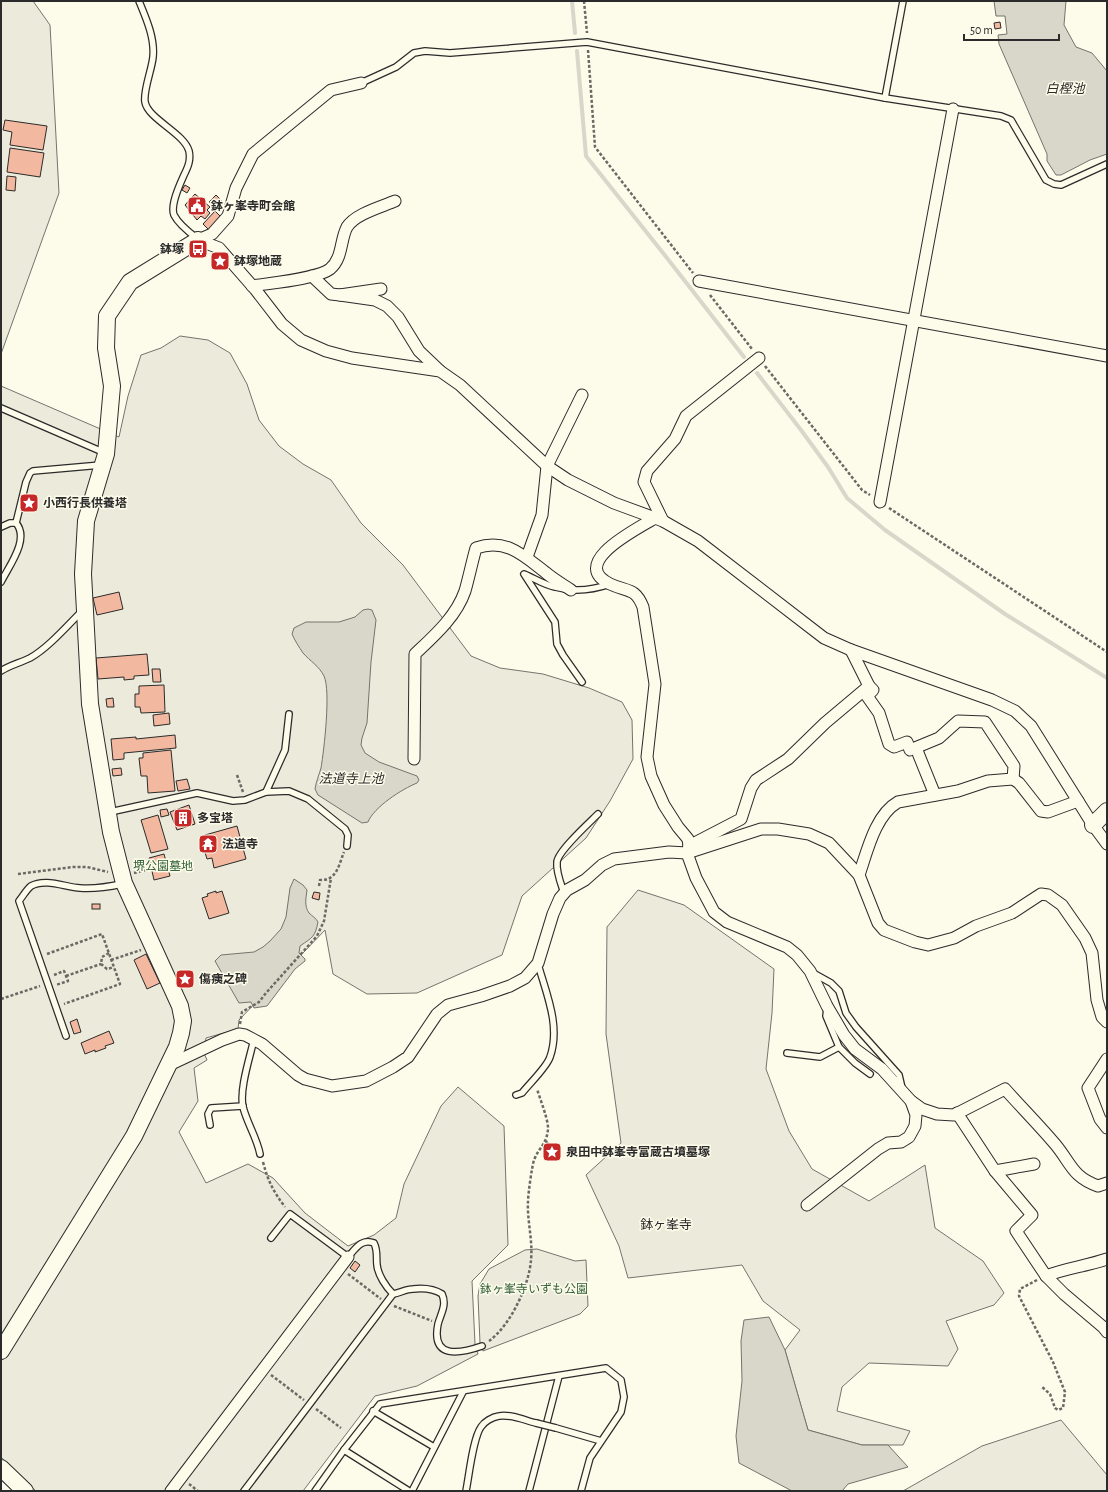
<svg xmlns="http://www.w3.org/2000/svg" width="1108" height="1492" viewBox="0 0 1108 1492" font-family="'Alegreya Sans','Noto Sans JP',sans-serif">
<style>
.green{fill:#ecebdb;stroke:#74746e}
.water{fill:#d8d7c9;stroke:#74746e}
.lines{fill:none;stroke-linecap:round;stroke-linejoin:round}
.stream{stroke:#d8d7c9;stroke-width:4}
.building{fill:#f2b8a0;stroke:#2b2b2b}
.lane-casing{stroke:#2b2b2b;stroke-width:8}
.street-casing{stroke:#2b2b2b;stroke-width:13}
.secondary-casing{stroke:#2b2b2b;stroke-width:18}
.path{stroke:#6a6964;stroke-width:2.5;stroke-dasharray:3 2;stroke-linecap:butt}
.lane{stroke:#fdfbea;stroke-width:5.5}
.street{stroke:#fdfbea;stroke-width:11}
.secondary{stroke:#fdfbea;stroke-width:16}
.lane-bridge-casing{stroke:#2b2b2b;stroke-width:8;stroke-linecap:butt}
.lane-bridge{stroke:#fdfbea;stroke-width:5.5}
.labels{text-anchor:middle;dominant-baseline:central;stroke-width:3;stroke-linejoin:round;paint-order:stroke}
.poi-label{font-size:12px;font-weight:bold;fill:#2b2b2b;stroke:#fdfbea;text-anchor:start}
.park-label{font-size:12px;fill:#34623c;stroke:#fdfbea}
.water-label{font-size:13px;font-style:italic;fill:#2b2b2b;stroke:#fdfbea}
.neighbourhood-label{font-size:13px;fill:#2b2b2b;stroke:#fdfbea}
</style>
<rect width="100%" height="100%" fill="#fdfbea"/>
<!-- green -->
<g class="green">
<path d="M1,1H33L50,25L59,193L1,354Z"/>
<path d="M180,336L208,340L230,353L247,384L259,420L279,446L303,464L331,480L361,523L403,565L471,656L500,668L543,674L589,688L622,702L632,720L633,759L610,801L586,838L522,896L502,955L417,993L367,994L333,974L325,930L239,1020L238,1029L206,1038L204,1053L207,1060L194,1068L198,1101L179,1132L206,1183L248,1164L273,1178L305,1213L348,1246L374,1235L396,1218L404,1184L441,1106L458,1087L504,1126L508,1245L472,1281L475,1344L478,1354L417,1386L375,1396L303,1491H36L1,1457V386L119,437L128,396L141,355L161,348Z"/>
<path d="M638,890L684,905L774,969L772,1013L766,1069L789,1131L812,1169L869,1201L925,1165L935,1228L983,1261L1004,1293L994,1305L946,1321L958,1349L948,1366L869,1363L842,1387L837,1411L910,1431L903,1445H862L808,1430L785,1350L800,1330L763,1301L742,1265L628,1278L619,1246L586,1175L621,1143L606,1034L607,927Z"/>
<path d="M537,1249L575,1261L586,1260L588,1306L580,1314L483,1351L480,1343L478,1296L480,1284L489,1269L525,1250Z"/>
<path d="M1061,1420L1107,1475V1491H903L982,1446Z"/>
</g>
<!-- water -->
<g class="water">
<path d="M994,1H1066L1064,25L1076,47L1092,53L1107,71V154L1090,160L1061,175H1056L1047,161V154L999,44L998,35L1007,34L1005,16H996Z"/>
<path d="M368,609L372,610L376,620L371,662L367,723L362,738L361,745L365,753L379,762L417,776L419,780L417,783C402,789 374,807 368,822L362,823L318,795L315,789C316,782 319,775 321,768C324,750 331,691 324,676C319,666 310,661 303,653C299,647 295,641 292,634L294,628L306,622H339L355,617L363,610Z"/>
<path d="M294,879L303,885L307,890C306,898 304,906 309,913C312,916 316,918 318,922C315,937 313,937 300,946L299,953L305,959V961L295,969L267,1006L254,1008L251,1002L239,1003L215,961L221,955L254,952L263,947L270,941L281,929L286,917L290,888Z"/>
<path d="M769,1317L785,1350L808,1430L862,1445H888L908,1467L848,1484L842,1491H792L739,1463L736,1436L742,1381L741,1341L744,1320Z"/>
</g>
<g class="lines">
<!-- stream -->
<g class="stream">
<path d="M572,1L575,33"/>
<path d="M577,51L586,156L667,258L744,357"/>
<path d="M757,373L801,430L828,467L847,498L885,530L1005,614L1107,678"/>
</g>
</g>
<!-- building -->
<g class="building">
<path d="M1000,22L1001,28L995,29L994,23Z"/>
<path d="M5,120L47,126L43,150L10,145L12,132L3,130Z"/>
<path d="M10,148L44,153L40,177L7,172Z"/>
<path d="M7,176L16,177L15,191L6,190Z"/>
<path d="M185,185L190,188L187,193L182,190Z"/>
<path d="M195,194L210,207L207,210L210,213L205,219L201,216L197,220L185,205Z"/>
<path d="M216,195L223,202L217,209L209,202Z"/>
<path d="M215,211L221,217L209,230L203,224Z"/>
<path d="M119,592L123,609L97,615L93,598Z"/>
<path d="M147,654L149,675L134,676V679L124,680V677L98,679L96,658Z"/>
<path d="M152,669H160L161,682H153Z"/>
<path d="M164,685L165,712L141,713L140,707H135V694H139V686Z"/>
<path d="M113,698L114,707H107L106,699Z"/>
<path d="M169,713L170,724L154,726L153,715Z"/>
<path d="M175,735L176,748L124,753V759L113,760L111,739L136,737V739Z"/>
<path d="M171,750L175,791L148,793L147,776H141L139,758H143V753Z"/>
<path d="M121,768L122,775L113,776L112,769Z"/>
<path d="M187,779L190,789L178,791L176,781Z"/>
<path d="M189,805L195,824L177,830L170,812Z"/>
<path d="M167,809L169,815L161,817L160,810Z"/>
<path d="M158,815L168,849L151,853L141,820Z"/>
<path d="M237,826L246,859L214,868L212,858L207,859L203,846L208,845L205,835Z"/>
<path d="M164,854L170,876L154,880L149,858Z"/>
<path d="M216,891V893L222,891L229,913L209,919L202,898L208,896L207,894Z"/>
<path d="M314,892L320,893L319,900L312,898Z"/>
<rect x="92" y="904" width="8" height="5"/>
<path d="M146,954L160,983L147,989L134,960Z"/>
<path d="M77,1019L81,1032L74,1034L70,1022Z"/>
<path d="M109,1031L114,1043L105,1046L106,1048L95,1052V1050L85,1054L81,1043Z"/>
<path d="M355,1261L360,1265L355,1272L350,1268Z"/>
</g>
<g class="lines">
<defs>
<g id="lane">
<path d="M139,1C146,18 155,38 153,57C152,69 143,91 145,102C148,119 184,133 189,151C191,160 188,167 184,175C180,184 170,205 174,215C179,225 190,233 198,239"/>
<path d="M361,83L396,67L414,53L425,51L450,53L587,42L885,98L1001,116L1011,120L1046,180L1054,184L1061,185L1107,164"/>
<path d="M885,98L903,1"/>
<path d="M1,408L105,453"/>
<path d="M16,523L26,482L30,473L33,471L101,465"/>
<path d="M1,527L10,523H16C30,539 9,566 1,582"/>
<path d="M1,671C10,665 20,663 30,658C48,648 67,626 82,611"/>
<path d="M582,682L563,655L557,644L555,622L524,574C534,578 544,585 555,587C573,592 593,590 610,584"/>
<path d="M266,792L289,791L308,799L345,829L348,835L347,846"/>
<path d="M110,812L197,793L233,801L245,800L266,792L285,750L289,714"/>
<path d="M564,893C561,884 556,872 557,862C558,851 589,823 598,814"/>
<path d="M813,973L831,983L839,991L846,1013L856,1027L899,1075L902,1088"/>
<path d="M827,1008L826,1016L839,1047L855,1063L870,1074"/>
<path d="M66,1036L19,901C23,896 27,889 31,886C45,878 65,887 80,888C94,889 108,887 122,884"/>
<path d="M254,1039C250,1057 239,1090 243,1107C247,1123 257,1138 260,1154"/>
<path d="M787,1053L820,1057L839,1047"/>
<path d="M516,1095L522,1093C529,1084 547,1067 550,1057C561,1026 546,993 538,964"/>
<path d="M210,1125L208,1114L211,1108L243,1106"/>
<path d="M271,1238L290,1214L348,1257C356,1248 362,1238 374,1243C378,1251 376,1257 377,1265C378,1275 386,1287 393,1294C400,1293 406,1289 413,1289C422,1288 434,1289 442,1294C447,1305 441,1313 438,1324C431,1359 459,1354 482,1346"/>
<path d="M373,1411L434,1447"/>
<path d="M556,1428L601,1441"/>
<path d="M344,1450L409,1491"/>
<path d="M244,1491L393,1294"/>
<path d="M315,1491L344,1450L380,1404L606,1368L621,1380L624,1397L621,1412L590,1458L581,1491"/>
<path d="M412,1491L463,1392"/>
<path d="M466,1491C469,1476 473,1438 481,1427C484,1422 492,1417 499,1416C511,1414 524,1420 536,1423"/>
<path d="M529,1491L559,1376"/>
</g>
<g id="street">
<path d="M198,240L219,248L255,289L282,324L301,340L326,351L352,358L440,371L460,385L547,466L568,480L614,503L663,521L698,541L824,638L851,650L992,700L1015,711L1031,726L1093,825L1107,844"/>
<path d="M198,240L212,234L228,216L236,188L253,154L331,90L361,83"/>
<path d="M312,276L331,294L340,295L381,289"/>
<path d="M699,281L1107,356"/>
<path d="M252,286C270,283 317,279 330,269C343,258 340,240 347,227C355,214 381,207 395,201"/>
<path d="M340,295L375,300L387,306L398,317L419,351L440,371"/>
<path d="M880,502L953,109"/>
<path d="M655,518C639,528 567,563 610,584C627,592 635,587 643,607L655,684L647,757L651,776L664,805L678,827L688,839L689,846L687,853L696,878L714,912L727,922L787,947L797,955L810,971L827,1006L844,1035L855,1049L882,1069L911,1101L922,1109L937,1114L954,1115L1005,1089C1021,1107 1039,1125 1055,1144C1071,1163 1072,1177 1098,1186L1107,1183"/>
<path d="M663,521L644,482L647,471L675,439L686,416L759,358"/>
<path d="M527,557L542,515L547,466L582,395"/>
<path d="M869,686L873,690L867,696L879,713L889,744L894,747L907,742L910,750L939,738L958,721L985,722L1014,766L1013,779"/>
<path d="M916,748L935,795"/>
<path d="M414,759L415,654C434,636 456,617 465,591C469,577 472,562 476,548C506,538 523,555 545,572C553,579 562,584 571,590"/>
<path d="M689,846L741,819L751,788L756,780L788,759L825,723L869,686L851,650"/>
<path d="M859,875C867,852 875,815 898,802L958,791L988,781L1013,779L1019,783L1041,811L1048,812L1078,801"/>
<path d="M1107,1059L1088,1088L1100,1119L1107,1128"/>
<path d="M169,1065L222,1040L239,1034L245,1035L262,1044L298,1075L305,1079L332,1086L366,1081L393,1067L408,1057L437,1014L448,1005L481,996L510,986L525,978L538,963L553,914L560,898L567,890L585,880L602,865L614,859L669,852L687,853L761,829H778L809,834L829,843L859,875L878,923L884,930L915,942L928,945L954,938L976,926L1012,913L1041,894L1048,895L1062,905L1085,938L1092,953L1097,1000L1102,1017L1107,1022"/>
<path d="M957,1113L995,1171L1032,1215L1016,1231L1046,1276L1064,1294L1103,1327L1107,1332"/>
<path d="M995,1171L1034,1164"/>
<path d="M807,1205L878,1149L888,1143L901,1142L909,1137L915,1126L916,1115L911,1101"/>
<path d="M1046,1276C1066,1268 1087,1266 1107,1259"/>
<path d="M171,1491L348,1257"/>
</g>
<g id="secondary">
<path d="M1093,825L1107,811"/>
<path d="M1,1351L134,1136L177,1047L181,1033L183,1021L180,1006L124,883L111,832L90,704L83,574L86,521L106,454L112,386L106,348L107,316L130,282L198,240"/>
<path d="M1,1468L25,1491"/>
</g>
</defs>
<!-- lane casing -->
<use href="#lane" class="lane-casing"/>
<!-- street casing -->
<use href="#street" class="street-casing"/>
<!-- secondary casing -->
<use href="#secondary" class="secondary-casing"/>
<!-- path -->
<g class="path">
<path d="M584,1L587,33"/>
<path d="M588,50L595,147L693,273"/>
<path d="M710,295L752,349"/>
<path d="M765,366L862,490L870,495"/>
<path d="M889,508L1107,652"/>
<path d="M237,775L243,792"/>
<path d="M134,873L150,869"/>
<path d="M18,874L73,867H87L108,872"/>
<path d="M319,886L320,880C337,881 339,864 344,852"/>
<path d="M109,953L102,957L101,964L107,969L114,967"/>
<path d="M47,954L102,934L120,984L64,1004"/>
<path d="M111,960L141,950"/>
<path d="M54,975L64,971L68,981L56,985"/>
<path d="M66,976L101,964"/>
<path d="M1,999L40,986"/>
<path d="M240,1024L242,1012L259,1002L266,993L317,936L324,921L331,878"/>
<path d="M546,1141L549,1146"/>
<path d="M263,1162C268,1181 273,1191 285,1207"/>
<path d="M348,1274L381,1299"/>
<path d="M1037,1280L1020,1289L1019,1296L1053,1362L1065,1392L1063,1408L1058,1410L1055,1408L1050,1394L1041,1386"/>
<path d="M394,1306L432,1321"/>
<path d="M489,1341C510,1326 529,1286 531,1260C533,1240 527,1221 528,1202C528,1194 532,1166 534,1160C539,1147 548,1143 548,1127C547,1116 540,1099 537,1089"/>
<path d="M271,1375L304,1400"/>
<path d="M316,1409L341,1428"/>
<path d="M189,1484L198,1491"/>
</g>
<!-- lane -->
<use href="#lane" class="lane"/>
<!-- street -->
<use href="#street" class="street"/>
<!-- secondary -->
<use href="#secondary" class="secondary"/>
<defs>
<path id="lane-bridge" d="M536,1423L556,1428"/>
</defs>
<!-- lane-bridge casing -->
<use href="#lane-bridge" class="lane-bridge-casing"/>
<!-- lane-bridge -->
<use href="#lane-bridge" class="lane-bridge"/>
</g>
<!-- icons -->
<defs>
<symbol id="civic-square" viewBox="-11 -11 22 22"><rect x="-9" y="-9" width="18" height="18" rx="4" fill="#c62828" stroke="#fdfbea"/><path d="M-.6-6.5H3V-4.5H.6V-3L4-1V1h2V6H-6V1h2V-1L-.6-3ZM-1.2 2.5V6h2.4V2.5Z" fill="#fff"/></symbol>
<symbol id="bus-square" viewBox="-11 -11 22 22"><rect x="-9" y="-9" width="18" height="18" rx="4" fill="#c62828" stroke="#fdfbea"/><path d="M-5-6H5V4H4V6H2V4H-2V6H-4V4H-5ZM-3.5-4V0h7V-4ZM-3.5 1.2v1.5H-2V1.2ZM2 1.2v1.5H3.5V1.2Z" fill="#fff"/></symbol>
<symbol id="sight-square" viewBox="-11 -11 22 22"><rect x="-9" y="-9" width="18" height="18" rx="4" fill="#c62828" stroke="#fdfbea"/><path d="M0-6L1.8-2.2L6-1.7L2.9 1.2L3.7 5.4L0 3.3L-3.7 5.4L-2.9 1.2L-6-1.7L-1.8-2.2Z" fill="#fff"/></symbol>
<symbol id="building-square" viewBox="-11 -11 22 22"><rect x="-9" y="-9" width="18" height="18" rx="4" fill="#c62828" stroke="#fdfbea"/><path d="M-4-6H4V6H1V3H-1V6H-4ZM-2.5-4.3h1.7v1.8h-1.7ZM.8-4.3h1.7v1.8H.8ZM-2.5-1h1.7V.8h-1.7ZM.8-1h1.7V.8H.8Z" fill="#fff"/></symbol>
<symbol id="temple-square" viewBox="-11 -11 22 22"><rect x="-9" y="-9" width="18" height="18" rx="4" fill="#c62828" stroke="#fdfbea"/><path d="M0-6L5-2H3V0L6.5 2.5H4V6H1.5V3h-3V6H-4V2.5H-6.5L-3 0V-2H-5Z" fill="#fff"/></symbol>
</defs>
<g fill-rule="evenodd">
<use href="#civic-square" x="186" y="195" width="22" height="22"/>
<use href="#bus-square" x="187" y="238" width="22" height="22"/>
<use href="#sight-square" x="209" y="250" width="22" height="22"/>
<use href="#sight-square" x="18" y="492" width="22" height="22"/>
<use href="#building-square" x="172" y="807" width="22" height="22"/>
<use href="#temple-square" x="197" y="833" width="22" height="22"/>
<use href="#sight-square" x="174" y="968" width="22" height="22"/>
<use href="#sight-square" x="541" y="1141" width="22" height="22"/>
</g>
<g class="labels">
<!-- poi labels -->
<g class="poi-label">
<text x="211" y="206">鉢ヶ峯寺町会館</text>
<text x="184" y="249" text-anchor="end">鉢塚</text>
<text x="234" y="261">鉢塚地蔵</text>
<text x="43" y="503">小西行長供養塔</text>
<text x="197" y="818">多宝塔</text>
<text x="222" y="844">法道寺</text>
<text x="199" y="979">傷痍之碑</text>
<text x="566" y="1152">泉田中鉢峯寺富蔵古墳墓塚</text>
</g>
<!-- park labels -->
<g class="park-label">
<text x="163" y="866">堺公園墓地</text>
<text x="534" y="1289">鉢ヶ峯寺いずも公園</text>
</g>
<!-- water labels -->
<g class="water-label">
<text x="1065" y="89">白樫池</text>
<text x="351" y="779">法道寺上池</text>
</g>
<!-- neighbourhood labels -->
<g class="neighbourhood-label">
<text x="666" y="1225">鉢ヶ峯寺</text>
</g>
</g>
<!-- border -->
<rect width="1108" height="1492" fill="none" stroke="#2b2b2b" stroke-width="4"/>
<!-- scale -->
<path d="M964 34v6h95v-6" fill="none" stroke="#2b2b2b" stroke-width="2"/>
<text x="970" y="34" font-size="12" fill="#2b2b2b" stroke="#fdfbea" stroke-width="3" paint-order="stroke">50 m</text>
</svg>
